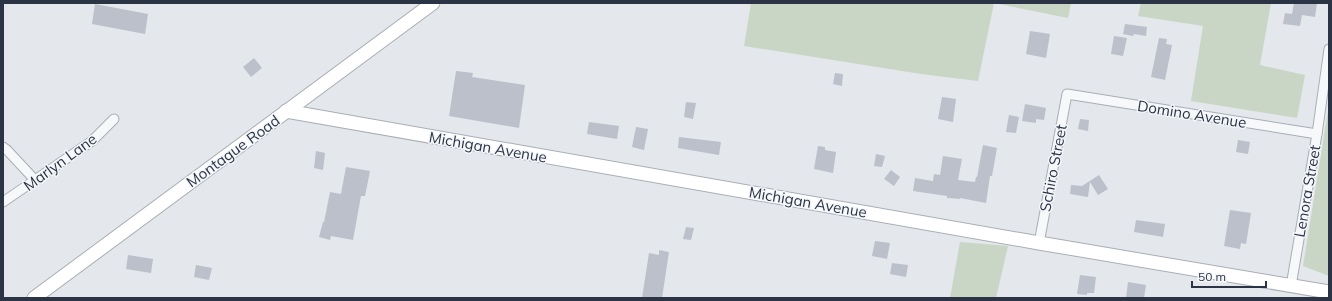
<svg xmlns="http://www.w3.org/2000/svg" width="1332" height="301" viewBox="0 0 1332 301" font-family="Mulish,sans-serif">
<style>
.green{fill:#c9d6c5}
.building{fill:#bbc0ca}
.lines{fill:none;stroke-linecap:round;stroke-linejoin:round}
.street-casing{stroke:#a9aeb7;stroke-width:11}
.secondary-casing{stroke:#a9aeb7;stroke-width:15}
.street{stroke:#f7f8fa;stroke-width:9}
.secondary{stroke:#fff;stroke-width:13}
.labels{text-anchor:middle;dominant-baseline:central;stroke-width:3;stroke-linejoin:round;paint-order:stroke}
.street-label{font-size:15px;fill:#2b3445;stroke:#f4f6f9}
</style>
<rect width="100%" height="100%" fill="#e4e7ec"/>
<!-- green -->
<g class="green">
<path d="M751,3H1071L1068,18L994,3L978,81L921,74L744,46Z"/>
<path d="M1141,3H1271L1260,65L1305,75L1297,118L1191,101L1203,26L1138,16Z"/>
<path d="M1329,105V276L1303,266Z"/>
<path d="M960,242L1008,246L996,298H950Z"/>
</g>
<!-- building -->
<g class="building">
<path d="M1294,3H1317L1315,17L1302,15L1300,26L1283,24L1285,13L1292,14Z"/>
<path d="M95,4L148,14L145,34L92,24Z"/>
<path d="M1125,24L1147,27L1146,36L1134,34L1133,36L1123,34Z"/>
<path d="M1030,31L1050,34L1046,58L1026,54Z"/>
<path d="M1114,36L1127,38L1123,56L1111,54Z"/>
<path d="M1159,38L1167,39L1166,44L1172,45L1165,80L1151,77Z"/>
<path d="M254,58L262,68L251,77L243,67Z"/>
<path d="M456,71L473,73L472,77L525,85L519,128L449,116Z"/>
<path d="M835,73L843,74L842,86L833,84Z"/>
<path d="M942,97L956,99L953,122L938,119Z"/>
<path d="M686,102L696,103L693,119L684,117Z"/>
<path d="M1025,104L1046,108L1044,120L1036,119V123L1022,121Z"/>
<path d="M1009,115L1019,117L1016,133L1006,132Z"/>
<path d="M1080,119L1089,120L1088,131L1078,129Z"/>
<path d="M589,122L619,126L617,139L587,134Z"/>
<path d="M636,127L648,129L644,150L632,147Z"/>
<path d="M679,137L721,142L719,155L678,148Z"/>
<path d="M1238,140L1250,142L1248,154L1236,152Z"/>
<path d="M983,145L997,148L992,176H990L986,203L960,198V199L947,198V196L913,191L915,178L933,181L934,174L940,175L943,156L962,159L958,180L975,182L976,177H977Z"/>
<path d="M818,146L825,147V150L836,152L833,173L814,169Z"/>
<path d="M316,151L325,153L323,170L314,168Z"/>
<path d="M876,154L885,156L882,167L874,166Z"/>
<path d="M346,167L370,171L365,196H361L353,240L331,236L330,240L319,237L323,222H324L330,192L341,194Z"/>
<path d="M891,170L900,177L894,186L884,179Z"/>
<path d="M1099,175L1108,189L1098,195L1090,182L1088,197L1070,194L1071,185L1082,186Z"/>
<path d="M1230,210L1251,213L1246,244L1241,243L1240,249L1224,246Z"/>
<path d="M1136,220L1165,224L1163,237L1134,232Z"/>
<path d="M686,227L694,228L691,240L683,239Z"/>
<path d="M875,241L890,243L887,259L872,256Z"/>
<path d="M659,250L669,252L662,298H642L649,253L659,255Z"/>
<path d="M128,255L153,259L151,273L126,269Z"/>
<path d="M892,263L908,265L906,277L890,274Z"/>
<path d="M196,265L212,268L209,280L194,277Z"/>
<path d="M1080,275L1096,277L1094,293H1087V295L1077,294Z"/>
<path d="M1128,282L1146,285L1144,298H1126Z"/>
</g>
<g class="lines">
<defs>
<g id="street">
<path d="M3,147L7,150L35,180"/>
<path d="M3,202L92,141L114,119"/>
<path d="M1039,243L1067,94L1317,134"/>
<path d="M1291,286L1317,134L1329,49"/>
</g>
<g id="secondary">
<path d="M286,111L1039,243L1329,292"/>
<path d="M34,298L433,3"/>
</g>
</defs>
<!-- street casing -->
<use href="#street" class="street-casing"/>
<!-- secondary casing -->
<use href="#secondary" class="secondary-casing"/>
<!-- street -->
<use href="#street" class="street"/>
<!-- secondary -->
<use href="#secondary" class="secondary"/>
</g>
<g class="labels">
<!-- street labels -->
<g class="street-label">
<text transform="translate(1192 114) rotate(9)">Domino Avenue</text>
<text transform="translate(488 147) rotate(10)">Michigan Avenue</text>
<text transform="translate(233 151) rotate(-36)">Montague Road</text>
<text transform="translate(60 162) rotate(-36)">Marlyn Lane</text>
<text transform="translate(1053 168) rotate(-79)">Schiro Street</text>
<text transform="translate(1307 191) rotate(-80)">Lenora Street</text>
<text transform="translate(808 202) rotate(10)">Michigan Avenue</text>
</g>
</g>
<!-- border -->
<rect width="1332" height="301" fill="none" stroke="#2b3445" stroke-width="8"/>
<!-- scale -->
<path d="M1192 281v6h74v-6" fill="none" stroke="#2b3445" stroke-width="2"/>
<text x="1198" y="281" font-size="12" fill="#2b3445" stroke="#f4f6f9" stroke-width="3" paint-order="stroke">50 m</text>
</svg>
